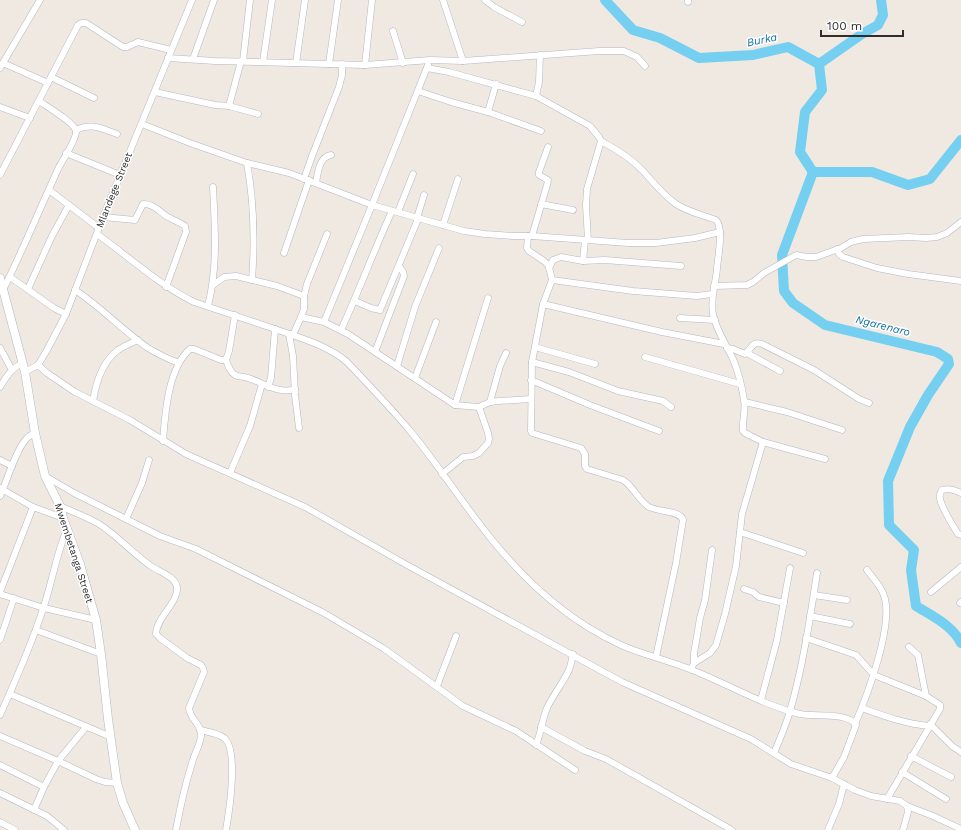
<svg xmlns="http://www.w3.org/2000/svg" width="961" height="830" viewBox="0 0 961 830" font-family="'Work Sans',sans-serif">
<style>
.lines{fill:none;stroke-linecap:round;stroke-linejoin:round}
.river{stroke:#75cff0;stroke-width:10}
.minor-casing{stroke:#b4b7c1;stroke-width:7}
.tertiary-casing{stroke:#b4b7c1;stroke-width:9}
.minor{stroke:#fff;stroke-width:6}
.tertiary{stroke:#fff;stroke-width:8}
.labels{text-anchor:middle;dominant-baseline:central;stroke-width:3;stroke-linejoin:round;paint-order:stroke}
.street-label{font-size:10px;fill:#2e2e2e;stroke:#fff}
.water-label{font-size:11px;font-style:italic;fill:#0d6fa3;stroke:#fff}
</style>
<rect width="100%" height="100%" fill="#efe9e1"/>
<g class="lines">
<!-- river -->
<g class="river">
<path d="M605,0L633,30L660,38L699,58L753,55L788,47L819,64L822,90L805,112L800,152L813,172"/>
<path d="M819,64L862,34L878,25L883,15L881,0"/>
<path d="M961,140L930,179L908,185L872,172H813L782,255L784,291L793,303L825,325L937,352L948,359L949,364L928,395L910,427L888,481L889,525L914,550L911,570L916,606C932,616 952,625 961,643"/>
</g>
<defs>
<g id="minor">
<path d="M443,0L463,61"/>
<path d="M485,0L494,7L522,22"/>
<path d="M688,2V0"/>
<path d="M393,31L403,63"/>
<path d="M168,58L215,61L365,65L430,60L463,61L599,51H624L637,57L645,66"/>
<path d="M193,59L214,0"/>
<path d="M243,61L250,0"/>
<path d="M263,62L272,0"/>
<path d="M3,63L48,83"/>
<path d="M296,63L305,0"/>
<path d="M329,64L338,0"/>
<path d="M365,65L372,0"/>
<path d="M0,68L40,0"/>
<path d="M427,68L449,72L536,96L590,126L599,137L601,141C616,149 632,159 643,171C654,183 663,195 676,204C688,212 703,215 716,220C724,228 718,257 717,268C716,284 710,298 713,314C716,330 726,344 733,359C738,371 742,387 744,400C746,410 742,421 743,431L745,433L763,442L825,459"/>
<path d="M51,77L94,98"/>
<path d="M418,91L451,102L488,112L541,131"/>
<path d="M155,92L215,105L229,106L258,114"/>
<path d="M536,96L539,82L540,55"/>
<path d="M229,106L241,61"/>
<path d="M0,107L30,118"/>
<path d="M488,112L496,84"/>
<path d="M142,124L190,143L247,163L289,173L372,205L464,231L485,234L513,236H532L628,243H656L695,238L720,232"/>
<path d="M76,130C91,122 102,129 117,134"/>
<path d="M66,153L120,175"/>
<path d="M247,163C254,202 255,240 252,280"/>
<path d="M0,175L78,25L81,23H86L123,47H127L138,42L171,50"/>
<path d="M304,179L312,156L339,87L342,75V64"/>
<path d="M316,183C318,172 319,157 331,155"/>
<path d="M49,190L99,228"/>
<path d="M541,204L573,210"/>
<path d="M398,212L413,174"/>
<path d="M103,217L135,220L143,204C154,203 161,214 170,218C175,221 180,222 185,226L186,232L166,287"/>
<path d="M417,218L424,195"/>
<path d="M443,225L458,179"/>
<path d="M97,234C129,257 158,284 194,302C221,311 248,320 275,329C300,338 327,345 347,362C369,385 391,408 411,432C440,467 464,506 493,541C528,584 570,622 621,645C643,655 668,660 692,670C728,684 762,705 800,714C814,717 848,712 856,725L844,757L832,778"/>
<path d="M528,236L527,248L529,251L544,261L548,265L550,271L552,280L543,304L532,362L531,431L532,433L581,448L585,454V466L587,469L623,480C634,487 638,500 649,507C658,512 680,510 683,520L676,563L656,657"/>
<path d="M532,236L547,185L548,180L539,175V172L548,147"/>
<path d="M588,240L586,205L587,189L601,141"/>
<path d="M837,249L839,254L843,257L877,268L908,274L961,281"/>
<path d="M284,253L309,180"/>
<path d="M583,261L585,240"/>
<path d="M549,268L553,260L561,257L583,261L605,260L681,266"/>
<path d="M10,277L54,308L66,314"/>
<path d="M552,280L633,291L697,296L712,294"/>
<path d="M213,285L224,277L236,276L277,286L304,296"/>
<path d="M714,286L747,285L753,282L764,273L796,255L807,257H816L841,248L851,242L863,239L909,237L926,238L937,237L947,233L961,222"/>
<path d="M28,289L52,236L69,205"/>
<path d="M3,290C23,250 40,208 59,167C63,160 77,138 76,131C75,123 46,106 39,101"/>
<path d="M75,290C101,307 122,330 148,348C158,354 168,359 179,363"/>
<path d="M355,301L371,308L380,310L418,219"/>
<path d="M543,304L662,332L724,344"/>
<path d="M208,306C218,266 215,228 213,187"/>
<path d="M301,317L324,322L348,334L455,405L479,407L490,402L499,401L531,399"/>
<path d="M680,318L715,320"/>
<path d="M324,322L372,205L428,65"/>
<path d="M341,330C359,291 374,250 392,211"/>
<path d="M289,334L293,356L295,395L299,428"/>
<path d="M293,335L301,317L304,309V296L307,284L327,234"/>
<path d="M535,347L595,364"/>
<path d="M0,348L12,370"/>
<path d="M727,348L733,349L745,354C752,348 752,341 762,344L814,370L859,399L869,403"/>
<path d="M375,352L404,276L403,272L399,266"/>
<path d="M747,353L780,371"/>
<path d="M645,357L740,384"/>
<path d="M226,360C228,366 230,372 235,375C239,377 241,376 244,377C261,380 275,395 295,389"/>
<path d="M532,362L569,372L618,391L663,401L671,407"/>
<path d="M38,365L47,373L75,392L130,420L186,454L305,507L407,565L622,682L751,739L791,764L832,778L855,790L871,796L900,801L907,806L908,812L903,830"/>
<path d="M397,366L415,307L439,248"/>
<path d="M25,372L38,365L47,350L66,314L103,217L192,0"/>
<path d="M415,378L436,322"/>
<path d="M531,380L590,405L659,431"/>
<path d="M0,387C6,377 11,369 22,363"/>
<path d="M268,387L271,378L275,329"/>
<path d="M93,401C96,382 102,362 118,350C124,346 131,343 138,340"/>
<path d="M490,402L500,366L506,353"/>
<path d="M745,402L787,412L842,430"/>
<path d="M455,405L488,298"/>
<path d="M163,441C165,414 168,368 190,349H194L221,360H226L229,351L235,315"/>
<path d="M0,460L12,466"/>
<path d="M230,473L250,426L262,384"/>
<path d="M442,474L463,457L473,456L479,453L488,443L489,439L488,433L479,407"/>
<path d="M45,476L74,493L160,536L196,549L324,613L383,648L463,706L516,731L575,770"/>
<path d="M0,488L33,507L63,518"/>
<path d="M961,493C954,490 949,488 942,490C940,493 939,496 940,499C942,508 953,526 958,534L961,535"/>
<path d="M0,496C7,481 16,449 27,438C29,436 33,434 35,433"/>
<path d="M60,506C73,512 87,517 99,524C118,536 133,554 151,566C159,572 175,576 177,587C179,602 156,618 156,634L160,638L187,658L201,665L203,668L204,672L189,708C190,720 202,724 201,736C200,746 194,754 192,763C185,785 180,808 176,830"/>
<path d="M126,519L142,483L149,460"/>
<path d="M740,532L803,553"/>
<path d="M744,589L753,592L759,597L784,603"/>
<path d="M0,592L33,507"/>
<path d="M931,592L961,567"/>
<path d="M0,594L44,608L96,620"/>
<path d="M814,595L847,600"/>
<path d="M960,603L961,602"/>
<path d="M810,616L850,624"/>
<path d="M36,630L101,654"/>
<path d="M806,638L856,655L874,675L926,696L940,705V709L887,799"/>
<path d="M0,640L14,598"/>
<path d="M909,647L918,655L926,696"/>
<path d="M694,663V653L697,636L700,618L705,600L712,550"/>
<path d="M692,670V667L694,663L710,653L716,645L725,614L736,566L742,514L763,442"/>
<path d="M437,686L456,636"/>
<path d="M10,694L111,737"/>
<path d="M761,700L777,640L790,568"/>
<path d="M862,708C884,716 905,724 929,726"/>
<path d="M0,715C16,680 31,645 43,609C52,583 56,555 67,529"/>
<path d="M855,724C867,696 896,620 883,593C879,584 872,577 867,570"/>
<path d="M930,724L952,746L961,752"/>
<path d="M541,727L585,751L606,759L732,830"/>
<path d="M200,730C208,732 218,733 224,738C239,749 229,813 226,830"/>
<path d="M0,736L58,761L96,779L105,782L117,783"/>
<path d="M536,745C541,733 542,720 547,708C553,695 563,683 569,670C571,665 572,659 573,654"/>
<path d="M774,753C780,739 786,725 790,711C803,666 810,619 817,573"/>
<path d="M911,756L951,777"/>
<path d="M0,765L44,787"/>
<path d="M902,772L946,799"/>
<path d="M0,793L47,816L64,830"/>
<path d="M907,806L933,816L961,829"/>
<path d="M34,810L44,787L58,761L86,727"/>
<path d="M0,822L15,830"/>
<path d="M828,830L839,804L844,784"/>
</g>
<path id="tertiary" d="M0,278L25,372L35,433L45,476L60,506L63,518L80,564L96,620L101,654L108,719L117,783L123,803L135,830"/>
</defs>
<!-- minor casing -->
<use href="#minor" class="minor-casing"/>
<!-- tertiary casing -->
<use href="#tertiary" class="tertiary-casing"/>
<!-- minor -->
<use href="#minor" class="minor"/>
<!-- tertiary -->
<use href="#tertiary" class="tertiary"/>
</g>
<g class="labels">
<!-- street labels -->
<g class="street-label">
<text transform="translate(114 190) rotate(-68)">Mlandege Street</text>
<text transform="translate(74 553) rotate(72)">Mwembetanga Street</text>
</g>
<!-- water labels -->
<g class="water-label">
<text transform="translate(762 40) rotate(-12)">Burka</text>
<text transform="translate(883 326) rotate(14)">Ngarenaro</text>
</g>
</g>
<!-- scale -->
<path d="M821 30v6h82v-6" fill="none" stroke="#2e2e2e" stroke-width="2"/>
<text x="827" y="30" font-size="12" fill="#2e2e2e" stroke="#ffffff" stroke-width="3" paint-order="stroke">100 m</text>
</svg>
